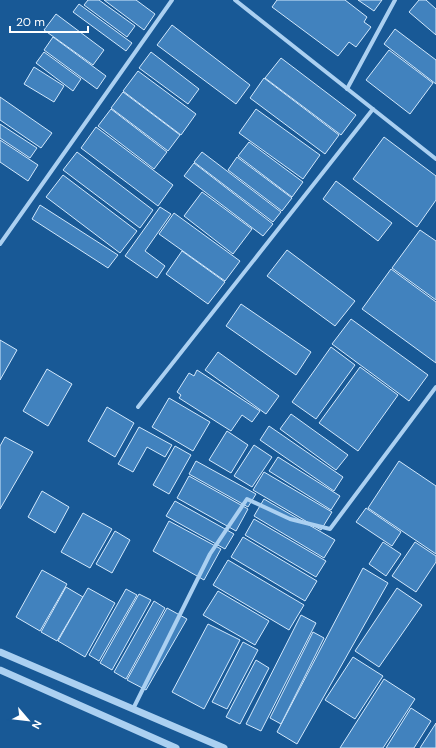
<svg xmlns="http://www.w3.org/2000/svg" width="436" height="748" viewBox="0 0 436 748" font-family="'DM Sans',sans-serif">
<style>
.building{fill:#4182be;stroke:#d2e8fc}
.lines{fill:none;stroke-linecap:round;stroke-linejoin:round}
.minor{stroke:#abd0f1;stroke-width:4}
.tertiary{stroke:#abd0f1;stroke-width:7}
</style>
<rect width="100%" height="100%" fill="#185996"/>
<!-- building -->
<g class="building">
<path d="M88,0H99L135,26L127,37L84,5Z"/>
<path d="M104,0H136L155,14L144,30Z"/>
<path d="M277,0H345L367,17L364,22L371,27L356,47L349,42L338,56L272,7Z"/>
<path d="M358,0H382L374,11Z"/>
<path d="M419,0H426L436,9V35L409,12Z"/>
<path d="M79,4L132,43L126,51L73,12Z"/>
<path d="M56,14L104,50L93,65L44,30Z"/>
<path d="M172,25L250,85L236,104L157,45Z"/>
<path d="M395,29L436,60V84L384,44Z"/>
<path d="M53,37L106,76L97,89L44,50Z"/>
<path d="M389,50L433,83L410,114L366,80Z"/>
<path d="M44,52L81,79L73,91L36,63Z"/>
<path d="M151,52L199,89L188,104L139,68Z"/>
<path d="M281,58L356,115L341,135L265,78Z"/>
<path d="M34,67L64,86L54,102L24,84Z"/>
<path d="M138,71L196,114L181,135L123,91Z"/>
<path d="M264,78L339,135L325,154L250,98Z"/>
<path d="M123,92L180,135L168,151L111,108Z"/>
<path d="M0,97L52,133L41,148L0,120Z"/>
<path d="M111,109L167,152L154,169L98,126Z"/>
<path d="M256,109L320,155L303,179L239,133Z"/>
<path d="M0,124L37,148L30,158L0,138Z"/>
<path d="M96,127L173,185L158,206L81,148Z"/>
<path d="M384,137L436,176V200L417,227L353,179Z"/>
<path d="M0,140L38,165L28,181L0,162Z"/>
<path d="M249,142L303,182L292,197L238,156Z"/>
<path d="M77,152L153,210L140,228L63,170Z"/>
<path d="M202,152L281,212L273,222L194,162Z"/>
<path d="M237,157L292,198L282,211L228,170Z"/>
<path d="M194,163L273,224L263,236L184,176Z"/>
<path d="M63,175L137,231L120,253L46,197Z"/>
<path d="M336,181L392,223L378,241L323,199Z"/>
<path d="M202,192L252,229L233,254L184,216Z"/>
<path d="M40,205L118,255L108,268L32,219Z"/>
<path d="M160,207L171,214L145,251L165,266L157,278L125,256Z"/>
<path d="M174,213L240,261L225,281L159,234Z"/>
<path d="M420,230L436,241V300L392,268Z"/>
<path d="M287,250L355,301L335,326L267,276Z"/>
<path d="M182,251L225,282L208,304L166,274Z"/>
<path d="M391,269L436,302V363L362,309Z"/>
<path d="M241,304L311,352L296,375L226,326Z"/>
<path d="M351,319L428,375L409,401L332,344Z"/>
<path d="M0,340L17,350L0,380Z"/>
<path d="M331,347L355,365L316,419L292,402Z"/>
<path d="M218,352L279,396L266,414L205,370Z"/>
<path d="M360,367L398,395L358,451L319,423Z"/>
<path d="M47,369L72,384L48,426L23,411Z"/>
<path d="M197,370L260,411L252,422L242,415L231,431L179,398L181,395L177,392L189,373L194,376Z"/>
<path d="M169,398L210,422L193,451L152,427Z"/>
<path d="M107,407L134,423L115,457L88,441Z"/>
<path d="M291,414L348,455L336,470L280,429Z"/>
<path d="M269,426L343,477L334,491L260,440Z"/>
<path d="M139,427L172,445L165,457L147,447L133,472L118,464Z"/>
<path d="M227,431L248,445L231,473L209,460Z"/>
<path d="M5,437L33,452L0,509V446Z"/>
<path d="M254,445L272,457L252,487L234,476Z"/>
<path d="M175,446L191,455L169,494L153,485Z"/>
<path d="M278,457L340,496L331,510L269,471Z"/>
<path d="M196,461L256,494L248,507L189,474Z"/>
<path d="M399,461L436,486V554L368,508Z"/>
<path d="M264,472L332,512L321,530L253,490Z"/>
<path d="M189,476L248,509L236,531L177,498Z"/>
<path d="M42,491L69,507L55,533L28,517Z"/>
<path d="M264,499L335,540L324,558L254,516Z"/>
<path d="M175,501L234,534L225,549L166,516Z"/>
<path d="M366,508L401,532L392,546L356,522Z"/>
<path d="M83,513L112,529L90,568L61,552Z"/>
<path d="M254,519L326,561L316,577L245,535Z"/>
<path d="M169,521L221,549L204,580L153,551Z"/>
<path d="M115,531L130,540L112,573L96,564Z"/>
<path d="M243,537L317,581L305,601L231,557Z"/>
<path d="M383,542L401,554L386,576L369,564Z"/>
<path d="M415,542L436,556V562L416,592L392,576Z"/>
<path d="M228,560L304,605L289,630L213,585Z"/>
<path d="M363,568L388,583L297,744L277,732Z"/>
<path d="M42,570L67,584L40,631L16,617Z"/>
<path d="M66,587L83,597L57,641L41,632Z"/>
<path d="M88,588L115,603L85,657L58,641Z"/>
<path d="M397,588L422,605L379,667L355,651Z"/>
<path d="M126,589L137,595L99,661L89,655Z"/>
<path d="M218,591L269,621L255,645L203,615Z"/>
<path d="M139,594L151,600L112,670L100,663Z"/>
<path d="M154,601L165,608L126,679L114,672Z"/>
<path d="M167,608L187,619L146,690L127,680Z"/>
<path d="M301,615L316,623L261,731L246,724Z"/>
<path d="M208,624L240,640L204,709L172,692Z"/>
<path d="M313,632L324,638L281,724L270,718Z"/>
<path d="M243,642L258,650L227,709L212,702Z"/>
<path d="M353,657L383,676L355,719L325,700Z"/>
<path d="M256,660L269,668L240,724L226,717Z"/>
<path d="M384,679L415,699L383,748H340Z"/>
<path d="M411,708L431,721L414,748H386Z"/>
<path d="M436,723V748H420Z"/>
</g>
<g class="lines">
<!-- minor -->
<g class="minor">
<path d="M235,0L436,159"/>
<path d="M347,89L395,0"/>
<path d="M0,244L172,0"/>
<path d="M138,407L373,109"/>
<path d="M133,709L210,554L247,499L290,519L330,529L436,387"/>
</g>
<!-- tertiary -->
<g class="tertiary">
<path d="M0,652L224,748"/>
<path d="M0,670L176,748"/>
</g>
</g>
<!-- north arrow -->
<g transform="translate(28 720) rotate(118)" stroke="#185996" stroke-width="3" paint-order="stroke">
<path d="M0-3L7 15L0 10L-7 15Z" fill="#ffffff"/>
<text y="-6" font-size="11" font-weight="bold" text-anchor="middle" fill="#ffffff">N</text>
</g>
<!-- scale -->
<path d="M10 26v6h78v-6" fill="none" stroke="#ffffff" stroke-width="2"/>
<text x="16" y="26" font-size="12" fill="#ffffff" stroke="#185996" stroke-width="3" paint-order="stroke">20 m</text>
</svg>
